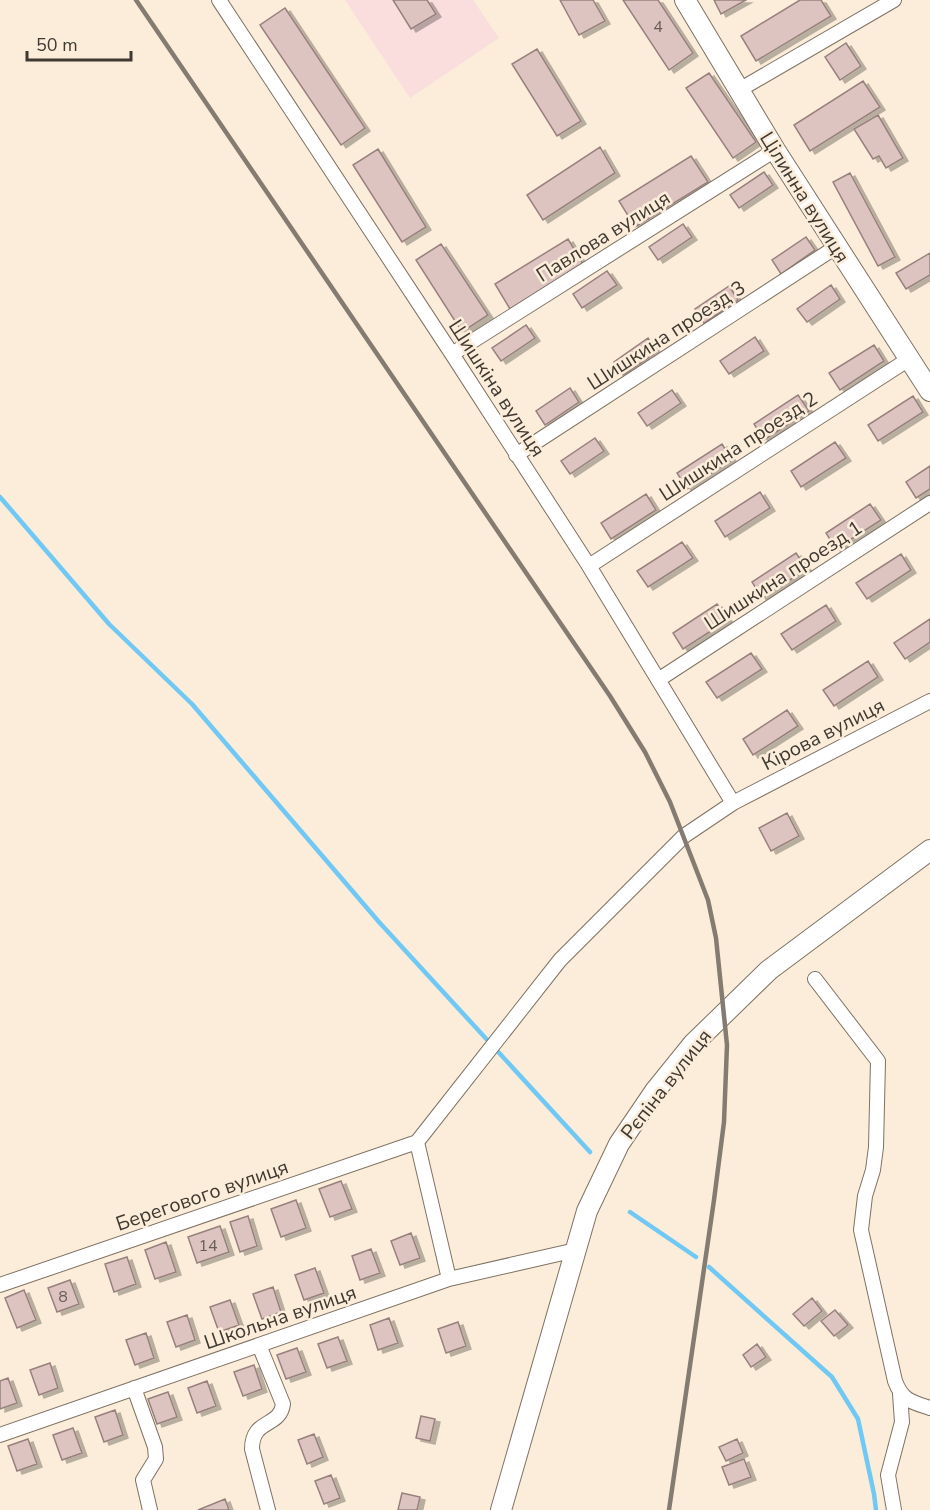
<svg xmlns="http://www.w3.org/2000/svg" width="930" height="1510" viewBox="0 0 930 1510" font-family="'Nunito Sans',sans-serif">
<defs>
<filter id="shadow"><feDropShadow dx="5" dy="3" stdDeviation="0" flood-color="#0004"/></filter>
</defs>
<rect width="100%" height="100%" fill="#fbedda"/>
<!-- education -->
<path fill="#f9dedd" d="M345 0H473L499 38 410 98Z"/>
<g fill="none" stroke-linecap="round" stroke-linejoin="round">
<!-- stream -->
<path stroke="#70c8f4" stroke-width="4.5" d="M0 497 109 624 192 704 379 922 590 1152
M630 1212 696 1257
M709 1267 832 1377 858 1419 874 1494 876 1510"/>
</g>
<!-- building -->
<path fill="#dec4c1" stroke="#98817d" stroke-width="1.5" filter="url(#shadow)" d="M393 0H427L436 14 411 29Z
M560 0H593L605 21 579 35Z
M623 0H658L693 53 669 70Z
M714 0H746L721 14Z
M800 0H821L831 16 756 61 741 36Z
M285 8 365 128 341 145 260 25Z
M846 43 861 66 840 80 825 57Z
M537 49 581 121 557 136 512 64Z
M709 73 756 142 733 158 686 88Z
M863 81 880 107 810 151 794 125Z
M878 115 903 158 886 168 879 156 873 159 854 129Z
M600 147 615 173 543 220 527 195Z
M378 149 426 227 402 242 353 165Z
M691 156 708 182 635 227 619 201Z
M764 172 773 185 739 208 730 195Z
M850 173 895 257 878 266 833 182Z
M683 224 692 237 658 260 649 247Z
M806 237 815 250 781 274 772 260Z
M568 239 583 264 510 309 495 284Z
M441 244 488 315 462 332 416 260Z
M930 253V275L906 289 896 273Z
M607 271 617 285 582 308 573 294Z
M831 285 840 299 807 322 797 309Z
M729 286 738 300 704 323 695 309Z
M526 325 535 338 501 361 492 348Z
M755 337 764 351 729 374 720 361Z
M648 338 657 352 623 375 614 362Z
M874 345 884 361 840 390 829 373Z
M570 388 579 402 545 425 536 411Z
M672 390 681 403 647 426 638 413Z
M798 395 809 411 764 440 754 424Z
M913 396 923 412 878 441 868 425Z
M595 438 604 451 570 474 561 461Z
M835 442 846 458 801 487 791 471Z
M722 444 732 460 687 489 677 473Z
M930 466V489L916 498 906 482Z
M760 492 770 508 725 537 715 521Z
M646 494 656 510 611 539 601 523Z
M870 504 881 520 836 549 826 533Z
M682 542 693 558 648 587 637 571Z
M796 553 807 569 762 598 752 582Z
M901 554 911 570 867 599 856 583Z
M717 604 728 620 683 649 673 633Z
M826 605 836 621 792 650 781 634Z
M930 619V642L905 659 894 643Z
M751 653 762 669 717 698 706 682Z
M868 661 878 677 834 706 823 690Z
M787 710 798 726 753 755 743 739Z
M787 813 799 836 771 851 759 828Z
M341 1181 352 1209 330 1217 319 1189Z
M296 1200 306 1228 281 1237 271 1209Z
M248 1216 257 1246 240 1252 230 1222Z
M220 1226 229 1252 197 1263 188 1237Z
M411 1233 420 1258 400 1265 391 1241Z
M166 1242 176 1272 155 1279 145 1250Z
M371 1249 380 1273 360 1280 352 1256Z
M127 1257 136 1284 114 1292 105 1264Z
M315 1268 324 1293 304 1300 295 1275Z
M70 1280 79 1304 57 1312 48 1288Z
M273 1287 281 1312 262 1319 253 1294Z
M24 1290 36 1320 17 1328 5 1298Z
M812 1298 822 1311 804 1326 793 1314Z
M230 1300 239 1325 219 1332 210 1307Z
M835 1310 848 1325 834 1336 821 1321Z
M187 1315 195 1340 176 1347 167 1322Z
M389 1318 398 1343 378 1350 370 1325Z
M458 1322 466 1346 446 1353 438 1329Z
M146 1333 154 1358 135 1365 126 1340Z
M338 1337 347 1361 327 1368 318 1344Z
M757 1344 766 1357 751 1367 743 1355Z
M297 1348 306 1372 286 1379 277 1355Z
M50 1363 58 1388 39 1395 30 1370Z
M254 1365 262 1389 243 1396 234 1372Z
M8 1378 17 1403 0 1409V1381Z
M207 1381 216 1406 197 1413 188 1388Z
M168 1392 177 1417 157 1424 148 1399Z
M115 1410 123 1435 104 1442 95 1417Z
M421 1416 435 1419 430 1441 416 1438Z
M73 1428 82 1453 62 1460 53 1435Z
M314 1434 323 1457 307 1464 298 1440Z
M28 1439 37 1464 17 1471 8 1446Z
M737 1439 743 1453 726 1461 719 1447Z
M744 1459 751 1477 729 1485 722 1467Z
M331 1475 340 1498 324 1504 315 1481Z
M402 1493 420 1497 417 1510H398Z
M225 1499 229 1510H198Z"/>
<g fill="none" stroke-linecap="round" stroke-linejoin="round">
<defs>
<path id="street" d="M219 0 452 354 589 566 733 803
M739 90 894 0
M452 354 775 150
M516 455 836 247
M589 566 909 359
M658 680 930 503
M815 979 878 1061 876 1147 873 1170 865 1196 861 1230 895 1381C902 1400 911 1402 930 1408
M449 1279 417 1142 560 960 684 836 733 803 930 701
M0 1285 417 1142
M259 1345 283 1404C280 1428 252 1418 252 1449L268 1510
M134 1388 155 1447 156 1459 143 1480 150 1510
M0 1435 449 1279 576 1250
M894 1510 888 1475 902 1422 900 1394"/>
<path id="secondary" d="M685 0 775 150 930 391
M501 1510 587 1211 619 1144 655 1091 693 1044 769 970 930 850"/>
</defs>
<!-- street casing -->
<use href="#street" stroke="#7f7262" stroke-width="16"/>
<!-- secondary casing -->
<use href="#secondary" stroke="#7f7262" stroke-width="22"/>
<!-- street -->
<use href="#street" stroke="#fff" stroke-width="14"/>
<!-- secondary -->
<use href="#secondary" stroke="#fff" stroke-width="20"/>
<!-- rail -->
<path stroke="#857c71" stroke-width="4.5" d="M136 0 610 696 645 752 670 802 708 900 716 938 727 1045 724 1122 714 1200 669 1510"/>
</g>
<g text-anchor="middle" stroke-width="5" stroke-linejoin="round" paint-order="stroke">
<!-- number labels -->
<g font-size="16" fill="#675c56">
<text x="658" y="32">4</text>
<text x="208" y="1251">14</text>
<text x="63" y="1302">8</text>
</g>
<!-- street labels -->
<g font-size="20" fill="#3f3932" stroke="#fbedda">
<text transform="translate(805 197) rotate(58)" y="7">Цілинна вулиця</text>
<text transform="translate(603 236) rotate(-32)" y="7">Павлова вулиця</text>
<text transform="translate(666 335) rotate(-33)" y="7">Шишкина проезд 3</text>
<text transform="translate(497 388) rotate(57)" y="7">Шишкіна вулиця</text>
<text transform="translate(738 446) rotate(-33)" y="7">Шишкина проезд 2</text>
<text transform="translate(783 575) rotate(-33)" y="7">Шишкина проезд 1</text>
<text transform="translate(823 734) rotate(-27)" y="7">Кірова вулиця</text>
<text transform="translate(666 1084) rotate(-52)" y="7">Рєпіна вулиця</text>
<text transform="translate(202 1195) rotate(-19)" y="7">Берегового вулиця</text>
<text transform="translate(280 1317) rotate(-19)" y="7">Школьна вулиця</text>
</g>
</g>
<!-- scale -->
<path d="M27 51v9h104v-9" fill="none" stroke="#3f3932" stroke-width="3"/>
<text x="36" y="51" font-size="18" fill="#3f3932" stroke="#fbedda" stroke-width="4.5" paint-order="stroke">50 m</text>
</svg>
